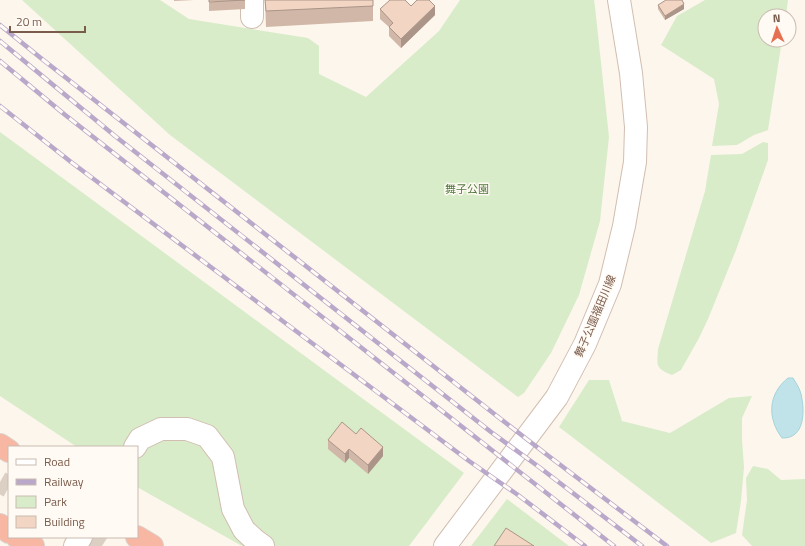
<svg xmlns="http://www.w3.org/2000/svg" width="805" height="546" viewBox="0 0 805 546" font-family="'Titillium Web','Noto Sans JP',sans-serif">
<rect width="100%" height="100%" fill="#fdf6ec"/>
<!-- green -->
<path fill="#d8ecc9" d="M22 0H160L189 19 308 38 319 46V74L366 97 439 31 460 0H594L595 7 609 137 600 221 579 295 551 353 524 393 518 397 170 135Z
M705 0H788L786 16H765V40H782L768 130 754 135 737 145 712 146 719 104 714 79 661 45 677 16Z
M0 132 464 473 409 546H242L137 487V447H77L0 396Z
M763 142 768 143V160L736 250 708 319 699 338 681 370 672 375C655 368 657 366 658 349L705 191 711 155 742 154Z
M589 380H609L622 421 670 433 729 398 752 396 742 418V440L744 467 741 501 736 533 711 543 559 427Z
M753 466 768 469 781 480 805 479V546H752L742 535 747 500 746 478Z
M507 499 569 546H471Z"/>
<!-- water -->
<path fill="#bfe3e8" stroke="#a5d3da" d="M788 378H793C796 383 800 389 801 394 805 411 805 439 782 438 767 418 768 394 788 378Z"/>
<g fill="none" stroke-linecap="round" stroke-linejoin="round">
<!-- highway-tunnel -->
<path stroke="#dcd0c4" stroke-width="22" stroke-dasharray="22 11" stroke-linecap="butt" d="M0 482 9 487
M88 537 102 546"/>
<defs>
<path id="minor" d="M252 0V17
M135 447 140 439 161 429H187L207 436 223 457 233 509 244 530 256 541 263 546
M75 546 81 537
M445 546 557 397 585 344 610 284 624 226 635 162 636 127 631 73 619 0"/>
<path id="highway" d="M0 445 9 451
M0 525 9 532
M17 537 33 546
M137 537 152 546"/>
</defs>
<!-- minor casing -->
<use href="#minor" stroke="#d1beb0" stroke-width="24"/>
<!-- highway casing -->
<use href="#highway" stroke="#dad1cd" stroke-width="24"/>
<!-- minor -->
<use href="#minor" stroke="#fff" stroke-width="22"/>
<!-- highway -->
<use href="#highway" stroke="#f7b7a3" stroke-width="22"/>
<defs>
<path id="rail" d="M0 25 42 59 502 420 546 454 667 546
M0 41 115 136 491 432 539 467 642 546
M0 61 64 114 614 546
M0 106 71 162 469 461 518 495 585 546"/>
</defs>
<!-- rail casing -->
<use href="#rail" stroke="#b9a8c9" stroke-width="4.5"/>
<!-- rail -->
<use href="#rail" stroke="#fffaf3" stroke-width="3" stroke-dasharray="9" stroke-linecap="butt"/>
</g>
<!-- wall -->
<path fill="#d1b7a8" d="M174 0H194L174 1Z
M209 0H245V9L209 11Z
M265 0H373V21L266 27Z
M658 5 684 9 665 20 658 9Z
M411 6 435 15 401 48 389 36V27L380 19V9Z
M356 434 383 456 368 474 349 458 345 463 328 449V440Z"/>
<!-- shaded-wall -->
<path fill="#aa9588" d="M684 4V9L665 20V16Z
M435 6V15L401 48V39Z
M383 447V456L368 474V465Z
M349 449V458L345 463V454Z"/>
<!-- building -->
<path fill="#f3d5c3" stroke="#aa9588" d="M209 0H245L209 2Z
M265 0H373V6L266 11Z
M390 0H405L411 6 417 0H429L435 6 401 39 389 27 393 23 380 9Z
M666 0H682L684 4 665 16 658 5Z
M342 422 356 434 361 428 383 447 368 465 349 449 345 454 328 440Z
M506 528 534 546H494Z"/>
<g text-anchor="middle" stroke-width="3" stroke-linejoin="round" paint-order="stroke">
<!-- park labels -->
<g font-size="11" fill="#537a41" stroke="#fffaf3">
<text x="467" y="193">舞子公園</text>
</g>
<!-- street labels -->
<g font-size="11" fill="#7a5c4d" stroke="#fffaf3">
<text transform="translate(595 316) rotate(-67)" y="4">舞子公園福田川線</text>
</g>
</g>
<!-- legend -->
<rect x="8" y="446" width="130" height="92" fill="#fffaf3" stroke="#cabbb1"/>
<rect x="16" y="459" width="20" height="6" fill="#ffffff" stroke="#cabbb1"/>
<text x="44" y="466" font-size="12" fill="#7a5c4d">Road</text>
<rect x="16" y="479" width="20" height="6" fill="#b9a8c9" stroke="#cabbb1"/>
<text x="44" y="486" font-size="12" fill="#7a5c4d">Railway</text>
<rect x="16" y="496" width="20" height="12" fill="#d8ecc9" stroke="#cabbb1"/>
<text x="44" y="506" font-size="12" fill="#7a5c4d">Park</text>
<rect x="16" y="516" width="20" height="12" fill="#f3d5c3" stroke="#cabbb1"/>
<text x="44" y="526" font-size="12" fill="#7a5c4d">Building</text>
<!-- north arrow -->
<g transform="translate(777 28) rotate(357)"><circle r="19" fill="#fffaf3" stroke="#cabbb1"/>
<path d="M0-3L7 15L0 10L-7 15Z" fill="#e76f51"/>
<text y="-6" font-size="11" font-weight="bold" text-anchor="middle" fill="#7a5c4d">N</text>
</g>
<!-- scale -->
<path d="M10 26v6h75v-6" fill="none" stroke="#7a5c4d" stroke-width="2"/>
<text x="16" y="26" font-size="12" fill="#7a5c4d" stroke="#fffaf3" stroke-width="3" paint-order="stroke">20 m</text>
</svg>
